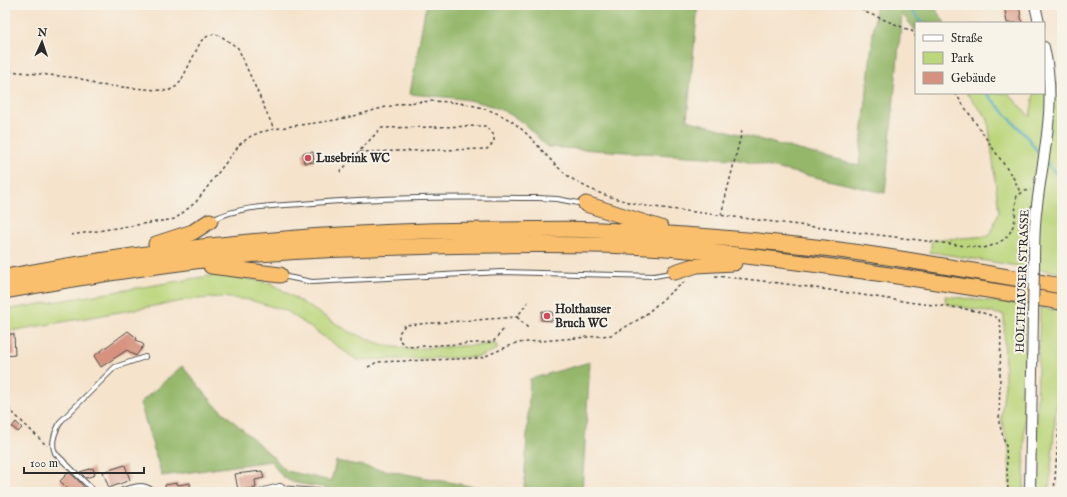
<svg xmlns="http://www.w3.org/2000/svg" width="1067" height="497" viewBox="0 0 1067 497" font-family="'IM FELL English',serif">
<rect width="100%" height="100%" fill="#f7f3e8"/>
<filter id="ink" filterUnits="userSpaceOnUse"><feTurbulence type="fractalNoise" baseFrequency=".025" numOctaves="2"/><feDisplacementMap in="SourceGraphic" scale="8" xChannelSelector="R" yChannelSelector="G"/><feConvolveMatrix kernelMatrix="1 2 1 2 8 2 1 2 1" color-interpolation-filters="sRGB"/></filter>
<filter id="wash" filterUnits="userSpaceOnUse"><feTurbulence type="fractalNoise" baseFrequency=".012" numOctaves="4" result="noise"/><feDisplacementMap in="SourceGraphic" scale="16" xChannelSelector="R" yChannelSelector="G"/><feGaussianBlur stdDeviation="0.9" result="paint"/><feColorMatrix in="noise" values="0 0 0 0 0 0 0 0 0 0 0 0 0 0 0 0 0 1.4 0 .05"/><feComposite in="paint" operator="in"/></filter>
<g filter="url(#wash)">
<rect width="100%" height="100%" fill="#f5e3cc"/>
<!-- green -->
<path fill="#bbd67b" stroke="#738053" d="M1062 83V273L930 252 932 240 989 236 999 212 988 119 966 93H1008L1030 117 1034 93H1044V84Z
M221 274 271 283 348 331 383 345 408 349 496 344 498 349 478 357 357 360 287 311 250 300 220 297 188 300 5 332V310Z
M945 296 1025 305 1024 492H1010L1009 448 1001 418 1005 384 1004 315 946 304Z
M1040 307 1062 311V337L1049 492H1034Z"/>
<!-- forest -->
<path fill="#94b76b" stroke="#60714b" d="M426 5H698L687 120 859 166 876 5H933L945 23H916V31L902 14 885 193 735 159 548 147C540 140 532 131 524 124 491 97 450 98 410 94Z
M590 362 582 492H540L524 489 530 379Z
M182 366 214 404 271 455 287 471 331 481 336 461 502 492H335C320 483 298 488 283 477 279 473 275 466 271 461L162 476 140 403Z"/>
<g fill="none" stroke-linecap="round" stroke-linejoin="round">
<!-- stream -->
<path stroke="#44a7c4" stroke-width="2.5" d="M908 5 922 23
M986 93 1027 137 1041 156
M1047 163 1062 181"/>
</g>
<g id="blocks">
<!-- building -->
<path fill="#d6927f" d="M1004 5H1019L1022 23H1007Z
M313 152 314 162 304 163 303 153Z
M542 311 553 312 552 321 541 320Z
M128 331 137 338 136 340 144 345 136 356 127 350 101 367 94 356Z
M5 334H14L15 355 5 356Z
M16 422 22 428 18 432 12 427Z
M125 465 130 480 109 488 103 472Z
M93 468 95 475 86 478 80 472Z
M262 471 264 478 255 480 256 488 238 490 235 474Z
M69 472 79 481 88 492H71L60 481Z
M177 483 178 485 190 483 191 492H166L165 485Z"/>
</g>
</g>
<g filter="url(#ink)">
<use href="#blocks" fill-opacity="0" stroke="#494743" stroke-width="1"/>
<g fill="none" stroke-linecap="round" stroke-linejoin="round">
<defs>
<path id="service" d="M212 220C240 206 271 206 301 204 380 197 459 197 538 198L557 199 584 204
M282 276 312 282 501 272 654 276 672 273
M280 488 327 492
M95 492 55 453C50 442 56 430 61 421L115 367 145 357"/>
<path id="minor" d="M123 492C133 489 142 485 151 492
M264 492 280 488"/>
<path id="tertiary" d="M1035 5 1039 23
M1034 266C1034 246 1034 225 1037 205 1044 148 1057 105 1044 47
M1030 492 1033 313"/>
<path id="motorway" d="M586 204 661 228
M156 244 193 232 210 221
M211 266 280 275
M675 272 697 265 734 263
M5 277C169 246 326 230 494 230 529 230 565 228 601 230 675 234 750 239 824 248 904 258 983 273 1062 286
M5 291C86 276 166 263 248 255 310 249 373 248 435 246 512 244 588 243 665 248 798 259 930 281 1062 302"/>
</defs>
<!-- service casing -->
<use href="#service" stroke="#494743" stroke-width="6"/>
<!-- minor casing -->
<use href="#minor" stroke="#494743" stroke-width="10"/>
<!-- tertiary casing -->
<use href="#tertiary" stroke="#494743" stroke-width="12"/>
<!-- motorway casing -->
<use href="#motorway" stroke="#494743" stroke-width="17"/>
<!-- path -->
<path stroke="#494743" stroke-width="1.5" stroke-dasharray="3 3" stroke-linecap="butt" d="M857 5 865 12 912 31 916 37
M9 71 79 78 97 85 168 91 177 86 181 81 201 41 208 36 214 34 221 36 238 48 274 129
M955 93 1014 179 1020 192
M340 172 381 128 485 126 494 135V142L487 149 358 152
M721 215 742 131
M71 235 175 219 196 202 240 144 251 136 261 132C288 125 317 124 345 118 360 115 376 109 391 106 429 97 482 100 514 123 532 136 545 156 561 170 584 191 617 200 646 206L983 248C1001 244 1012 237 1015 218 1016 210 1015 203 1017 196L1024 191 1031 190
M715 276C782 282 849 293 915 303 939 306 978 308 999 319L1001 329 999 423 1006 446 1008 492
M517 317 528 328
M503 330 493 342 407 347 399 340V333L405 325 517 317 528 302
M368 367 377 362 481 358 516 343 611 335 643 317 671 292 686 281
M5 403 11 411 47 446
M1054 492 1062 385"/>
<!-- service -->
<use href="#service" stroke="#fff" stroke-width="4"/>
<!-- minor -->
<use href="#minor" stroke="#fff" stroke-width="8"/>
<!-- tertiary -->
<use href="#tertiary" stroke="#fff" stroke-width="10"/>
<!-- motorway -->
<use href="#motorway" stroke="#f9bf6d" stroke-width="15"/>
<defs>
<path id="tertiary-bridge" d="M1033 313 1034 266"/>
</defs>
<!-- tertiary-bridge casing -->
<use href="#tertiary-bridge" stroke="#494743" stroke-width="12" stroke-linecap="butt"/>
<!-- tertiary-bridge -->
<use href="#tertiary-bridge" stroke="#fff" stroke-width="10"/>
</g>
</g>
<!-- markers -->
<g fill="#d1495b" stroke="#f7f3e8" stroke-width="1.5">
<circle cx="308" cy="158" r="4"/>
<circle cx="547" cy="316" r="4"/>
</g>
<g text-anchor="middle" stroke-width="4" stroke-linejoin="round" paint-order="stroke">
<!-- poi labels -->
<g font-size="12" font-weight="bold" fill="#2b2b2b" stroke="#f7f3e8" text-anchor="start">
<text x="316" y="162">Lusebrink WC</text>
<text x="555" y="313">Holthauser<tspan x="555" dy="14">Bruch WC</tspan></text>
</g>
<!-- street labels -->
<g font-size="12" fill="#2b2b2b" stroke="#f7f3e8">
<text transform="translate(1022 281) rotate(-88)" y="4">HOLTHAUSER STRASSE</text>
</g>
</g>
<!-- margin -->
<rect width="1067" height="497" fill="none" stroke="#f7f3e8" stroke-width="20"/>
<!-- legend -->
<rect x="915" y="22" width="130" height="72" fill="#f7f3e8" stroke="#a5a39c"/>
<rect x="923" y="35" width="20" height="6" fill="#ffffff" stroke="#a5a39c"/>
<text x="951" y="42" font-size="12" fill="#2b2b2b">Straße</text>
<rect x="923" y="52" width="20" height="12" fill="#bbd67b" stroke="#a5a39c"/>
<text x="951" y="62" font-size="12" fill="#2b2b2b">Park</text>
<rect x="923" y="72" width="20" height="12" fill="#d6927f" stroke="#a5a39c"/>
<text x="951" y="82" font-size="12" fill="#2b2b2b">Gebäude</text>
<!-- north arrow -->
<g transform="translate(42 42) rotate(3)" stroke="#f7f3e8" stroke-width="3" paint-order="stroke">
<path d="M0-3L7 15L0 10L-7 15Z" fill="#2b2b2b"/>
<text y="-6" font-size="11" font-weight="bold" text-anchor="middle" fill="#2b2b2b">N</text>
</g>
<!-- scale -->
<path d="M24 467v6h120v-6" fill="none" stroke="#2b2b2b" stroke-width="2"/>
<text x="30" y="467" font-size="12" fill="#2b2b2b" stroke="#f7f3e8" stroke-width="3" paint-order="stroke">100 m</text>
</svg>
